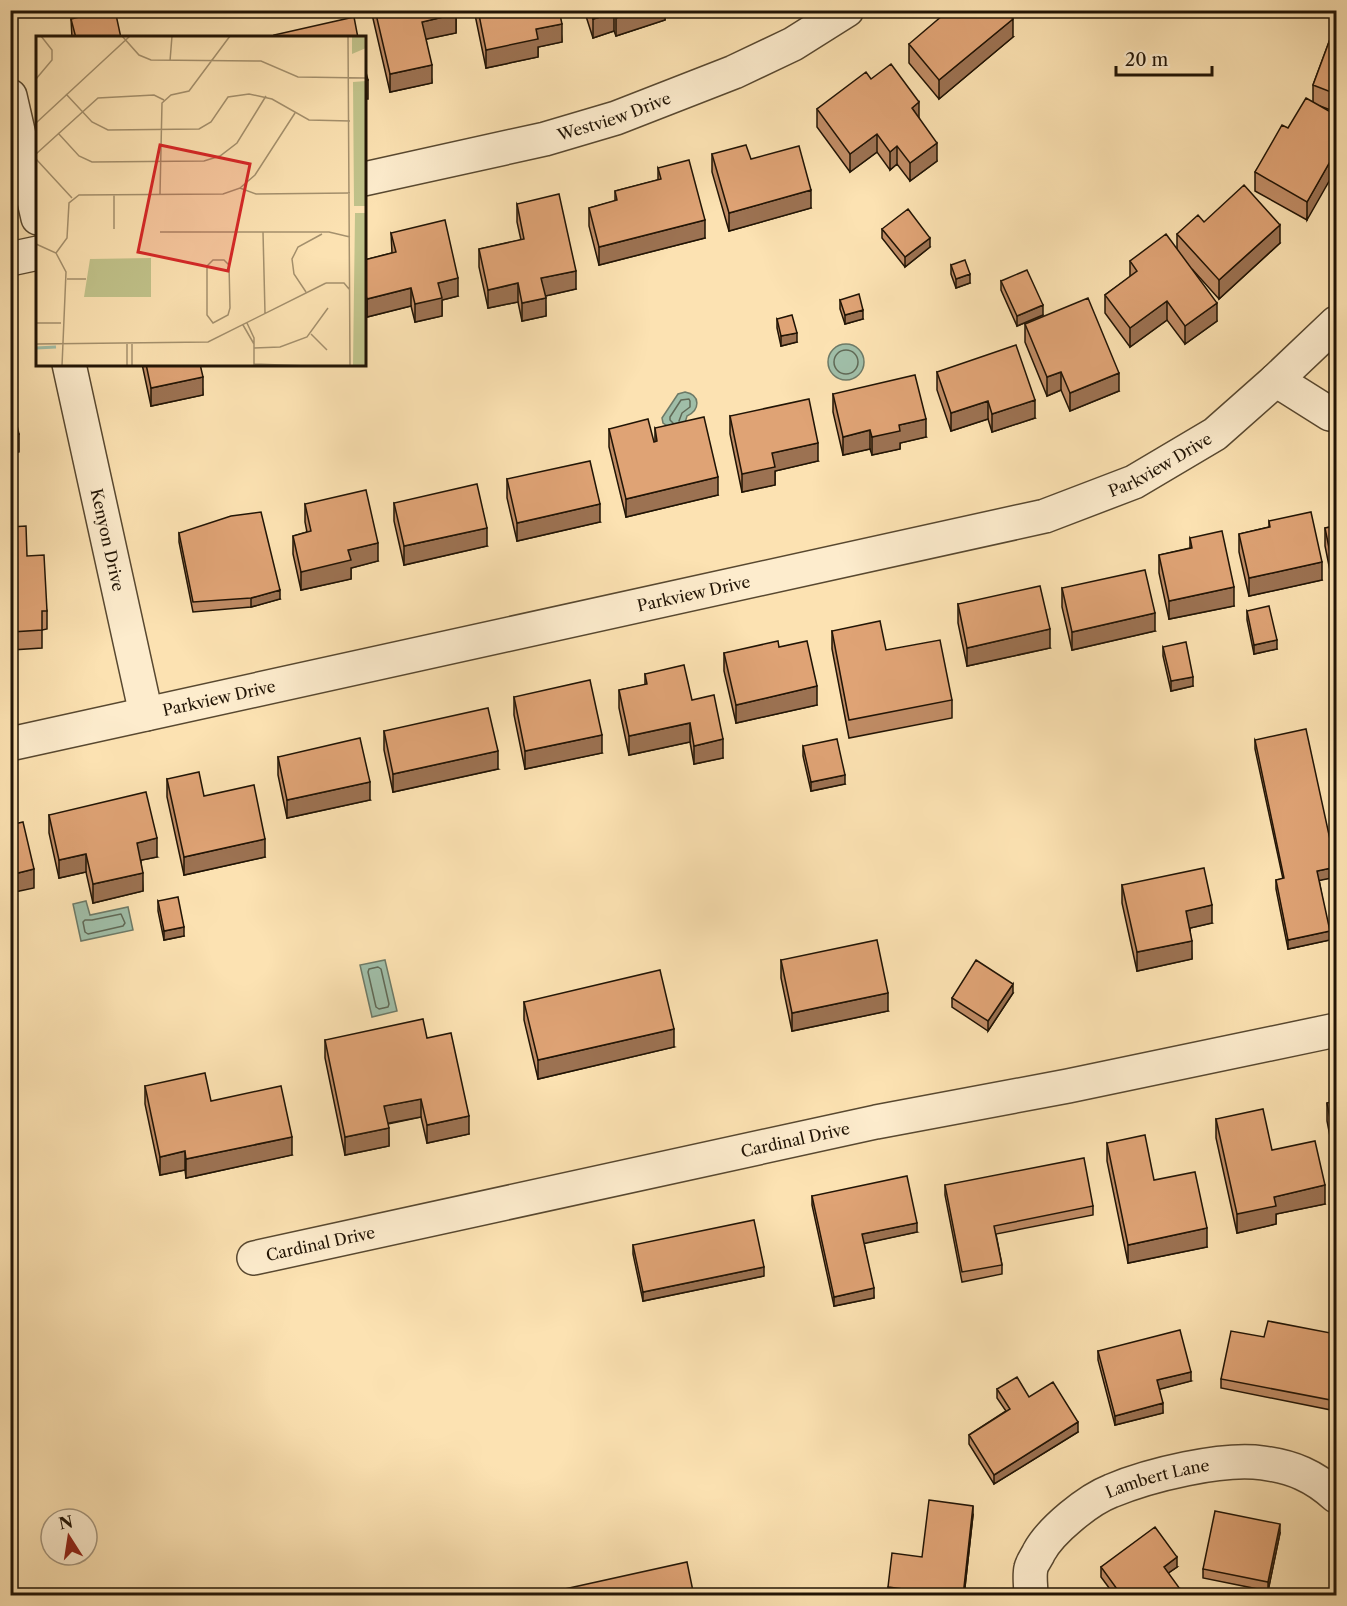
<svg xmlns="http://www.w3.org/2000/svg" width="1347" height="1606" viewBox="0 0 1347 1606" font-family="'Libre Caslon Text',serif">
<rect width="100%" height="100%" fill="#fce2b2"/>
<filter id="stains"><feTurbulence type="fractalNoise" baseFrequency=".00333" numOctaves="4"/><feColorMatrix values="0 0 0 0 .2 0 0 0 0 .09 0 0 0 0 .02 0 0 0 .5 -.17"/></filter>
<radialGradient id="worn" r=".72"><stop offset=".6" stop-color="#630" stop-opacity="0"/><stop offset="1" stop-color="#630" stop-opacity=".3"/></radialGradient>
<!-- water -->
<path fill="#a0bea8" stroke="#6d7a67" stroke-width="1.5" d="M828 362a18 18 0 1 1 36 0a18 18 0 1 1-36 0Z
M685 392C701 395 700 410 687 416L685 423 675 431 663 423 662 418 678 394Z
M86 901 90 915 128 907 133 930 81 941 73 904Z
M385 960 397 1011 372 1017 360 965Z"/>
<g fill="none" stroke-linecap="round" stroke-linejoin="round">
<!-- shore -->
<path stroke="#606956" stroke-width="1.5" d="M834 362a12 12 0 1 1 24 0a12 12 0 1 1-24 0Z
M673 423 670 420V417L681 400 689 399 690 401V407L682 413 679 421
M121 914 125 923 123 926 88 934 85 932 83 922 85 920H92Z
M378 967 381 969 389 1004 388 1007 379 1009 376 1007 368 972 369 969Z"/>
<defs>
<g id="minor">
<path d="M10 96 38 218"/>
<path id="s1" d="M364 179 545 139 616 118 734 72 793 44 847 10"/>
<path d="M10 259 38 253"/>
<path id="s2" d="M69 364 146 714"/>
<path d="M1276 380 1336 323"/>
<path id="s3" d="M10 744 1045 516 1134 482 1215 434 1276 380 1330 414 1336 415"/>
<path id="s4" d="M254 1258 876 1122 1068 1086 1336 1030"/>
<path id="s5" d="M1031 1596C1031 1587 1029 1576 1031 1568 1032 1563 1037 1557 1039 1552 1051 1530 1088 1500 1111 1491 1149 1475 1223 1457 1263 1463 1293 1467 1314 1476 1336 1496"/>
</g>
</defs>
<!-- minor casing -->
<use href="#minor" stroke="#584830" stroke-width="36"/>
<!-- minor -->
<use href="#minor" stroke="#fdeccd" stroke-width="33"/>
</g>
<!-- wall -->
<path fill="#c08c65" stroke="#211405" stroke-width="1.5" d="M371 10H456V33L426 39 432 83 390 92Z
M474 10H559L562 42 538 47V57L486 68Z
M584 10H665V20L616 36 614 31 593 38Z
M71 19 121 38H72Z
M1336 23V112L1320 106 1307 220 1255 191V172L1288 128 1313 102V85Z
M1013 37 939 99 909 63V44Z
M871 79 919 118 937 161 910 181 897 164 890 170 877 152 850 172 817 127V109Z
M712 154 751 159 811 208 729 231 712 172Z
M658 168 705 238 599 265 589 226V208L615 201V191L658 180Z
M517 204 576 289 545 296 546 316 522 321 518 302 488 308 479 267V249L521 240 517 222Z
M1204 222 1280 243 1219 299 1192 269 1217 321 1185 344 1167 320 1130 347 1105 313V295L1130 277V261L1177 249V234Z
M882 229 930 247 905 267 882 238Z
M391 233 458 296 442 300V316L415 322 411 306 367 317 364 307V260L392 253Z
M951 265 970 283 956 288 951 274Z
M1001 281 1043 315 1017 326 1001 290Z
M840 300 863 319 845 324 840 309Z
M777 319 797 342 781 346 777 328Z
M1025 324 1119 391 1070 411 1061 390 1047 396 1025 342Z
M142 364H200L203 395 151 406Z
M937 372 1035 418 992 432 988 419 951 431 937 390Z
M833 394 926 437 900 443V449L872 455 870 449 843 455 833 412Z
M730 416 818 461 775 471V485L742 492 730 434Z
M655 428 718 495 626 517 609 447V429L654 442H655Z
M507 479 600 522 517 541 507 498Z
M394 503 487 546 404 565 394 521Z
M305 504 378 561 351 568V579L301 590 293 554V536L307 532 305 522Z
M1269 521 1322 580 1249 596 1239 552V534L1269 527Z
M1336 526V600L1325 546V528Z
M10 527 27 556 47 611V629L42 630V648L12 650V662H10Z
M179 533 280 599 251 607 193 612 179 542Z
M1190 538 1234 606 1169 619 1159 573V555L1190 548Z
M1062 588 1155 631 1072 650 1062 607Z
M958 604 1050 648 967 666 958 623Z
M1247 611 1277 649 1254 654 1247 620Z
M832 631 886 650 952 700V718L849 738 832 649Z
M779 647 817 705 736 723 724 671V653Z
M1163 647 1193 686 1171 691 1163 656Z
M645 674 692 700 723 758 694 764 690 742 629 755 619 708V690L645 685Z
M514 697 602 753 525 769 514 715Z
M384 731 498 769 393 792 384 750Z
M1255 740 1336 877 1319 880 1330 940 1288 949 1276 889V880L1283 879 1255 749Z
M803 746 845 784 811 791 803 756Z
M278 757 370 800 287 818 278 775Z
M167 779 204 796 265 857 184 875 167 797Z
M49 815 157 857 141 860 143 891 93 903 86 872 59 878 49 833Z
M1122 885 1212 923 1190 928 1192 959 1137 971 1122 903Z
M158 901 184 936 164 940 158 911Z
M781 960 888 1011 792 1031 781 978Z
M1013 993 988 1031 952 1007V998Z
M524 1002 674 1047 538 1079 524 1020Z
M427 1038 469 1134 427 1143 421 1117 388 1124 389 1146 345 1155 325 1058V1040Z
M145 1086 211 1101 292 1155 186 1178 185 1170 160 1175 145 1104Z
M1336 1101V1167L1327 1121V1103Z
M1216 1119 1272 1150 1325 1204 1276 1214V1224L1237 1233 1216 1138Z
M1107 1143 1154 1180 1207 1247 1128 1263 1107 1161Z
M945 1185 1093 1206V1215L996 1234 1002 1265V1274L962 1282 945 1195Z
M812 1196 917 1232 864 1243 874 1298 834 1306 812 1205Z
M633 1245 764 1276 643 1301 633 1254Z
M1336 1334V1411L1221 1388V1379L1264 1337Z
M1098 1351 1191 1381 1159 1389 1163 1413 1115 1425 1098 1360Z
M997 1389 1029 1397 1078 1432 994 1484 969 1444V1435L1006 1411 997 1398Z
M973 1515 964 1596H888V1587L922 1557Z
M1280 1533 1268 1591 1203 1578V1569Z
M1101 1567H1177L1168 1573 1180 1596H1115L1101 1577Z"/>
<!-- shaded-wall -->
<path fill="#9c7252" stroke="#211405" stroke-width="1.5" d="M638 10H665V20L616 36V18Z
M614 13V31L593 38V19Z
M456 14V33L422 40V22Z
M1013 19V37L939 99V80Z
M562 24V42L538 47V57L486 68V50L536 29Z
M432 65V83L390 92V74Z
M368 80V99H364V81Z
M919 102V120L912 108Z
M877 134V152L850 172V154Z
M937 143V161L910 181V163Z
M897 146V164L890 170V152Z
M1336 151V169L1307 220V202Z
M811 190V208L729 231V213Z
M705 220V238L599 265V247Z
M1280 225V243L1219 299V280Z
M930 238V247L905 267V257Z
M576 271V289L541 297V278Z
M970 274V283L956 288V279Z
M458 278V296L442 300V316L415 322V304L438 283Z
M518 283V302L488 308V290Z
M411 288V306L367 317V299Z
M546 298V316L522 321V303Z
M1167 301V320L1130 347V328Z
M1217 303V321L1185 344V326Z
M1043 305V315L1017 326V316Z
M863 310V319L845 324V315Z
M797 333V342L781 346V336Z
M1061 372V390L1047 396V377Z
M1119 373V391L1070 411V393Z
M203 377V395L151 406V388Z
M1035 400V418L992 432V414Z
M988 401V419L951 431V413Z
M926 419V437L900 443V449L872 455V437L899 425Z
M870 430V449L843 455V437Z
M19 434V452L10 454V435Z
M818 443V461L775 471V485L742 492V474L772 453Z
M718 477V495L626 517V499Z
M600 504V522L517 541V523Z
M487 528V546L404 565V546Z
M378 543V561L351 568V579L301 590V572L348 550Z
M1322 562V580L1249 596V578Z
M1234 587V606L1169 619V601Z
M280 590V599L251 607V598Z
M1155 613V631L1072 650V632Z
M1050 629V648L967 666V648Z
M1277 640V649L1254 654V645Z
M1193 677V686L1171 691V681Z
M817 686V705L736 723V705Z
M690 723V742L629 755V736Z
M602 735V753L525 769V751Z
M723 739V758L694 764V746Z
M498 751V769L393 792V774Z
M845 775V784L811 791V782Z
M370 782V800L287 818V800Z
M157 838V857L137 861V843Z
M265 839V857L184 875V857Z
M86 854V872L59 878V860Z
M1336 867V877L1317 881V871Z
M34 869V888L10 893V875Z
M143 873V891L93 903V884Z
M1212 905V923L1186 929V911Z
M184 927V936L164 940V931Z
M1330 931V940L1288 949V940Z
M1192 941V959L1137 971V952Z
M1013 984V993L988 1031V1021Z
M888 993V1011L792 1031V1013Z
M674 1029V1047L538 1079V1060Z
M421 1099V1117L384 1124V1106Z
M469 1116V1134L427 1143V1125Z
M389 1128V1146L345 1155V1137Z
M292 1137V1155L186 1178V1159Z
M185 1151V1170L160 1175V1157Z
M1325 1185V1204L1276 1214V1224L1237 1233V1214L1274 1197Z
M917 1223V1232L862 1244V1234Z
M1207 1228V1247L1128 1263V1245Z
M764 1267V1276L643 1301V1292Z
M874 1288V1298L834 1306V1297Z
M1191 1372V1381L1157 1390V1380Z
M1163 1403V1413L1115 1425V1416Z
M1078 1422V1432L994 1484V1475Z
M973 1506V1515L964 1596H963Z
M1280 1524V1533L1268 1591V1582Z
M1177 1557V1567L1164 1576V1567Z
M1180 1589V1596H1171Z"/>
<!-- building -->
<path fill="#dfa375" stroke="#211405" stroke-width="1.5" d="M108 10H115L121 38H76L71 19Z
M375 10H456V14L422 22 432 65 390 74Z
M478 10H559L562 24 536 29 538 39 486 50Z
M590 10H638L616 18 614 13 593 19Z
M949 10H1006L1013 19 939 80 909 44Z
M354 17 358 38H275L274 35Z
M1336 23V94L1313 85Z
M891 64 919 102 912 108 937 143 910 163 897 146 890 152 877 134 850 154 817 109 866 72 871 79Z
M364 65 368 80 364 81Z
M1306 98 1336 115V151L1307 202 1255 172 1282 125 1288 128Z
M746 145 751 159 799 146 811 190 729 213 712 154Z
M689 160 705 220 599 247 589 208 617 200 615 191 661 179 658 168Z
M1244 185 1280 225 1219 280 1177 234 1198 215 1204 222Z
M559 194 576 271 541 278 546 298 522 303 518 283 488 290 479 249 524 239 517 204Z
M908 209 930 238 905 257 882 229Z
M445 220 458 278 438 283 442 298 415 304 411 288 367 299 364 288V260L396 252 391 233Z
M1166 234 1217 303 1185 326 1167 301 1130 328 1105 295 1137 271 1130 261Z
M965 260 970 274 956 279 951 265Z
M1027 270 1043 305 1017 316 1001 281Z
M859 294 863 310 845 315 840 300Z
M1088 298 1119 373 1070 393 1061 372 1047 377 1025 324Z
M792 315 797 333 781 336 777 319Z
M1016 345 1035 400 992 414 988 401 951 413 937 372Z
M146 364H200L203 377 151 388Z
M915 375 926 419 899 425 900 431 872 437 870 430 843 437 833 394Z
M10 396 19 434 10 435Z
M809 399 818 443 772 453 775 467 742 474 730 416Z
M704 417 718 477 626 499 609 429 648 419 654 442 657 441 655 428Z
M590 461 600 504 517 523 507 479Z
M477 484 487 528 404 546 394 503Z
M366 490 378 543 348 550 351 560 301 572 293 536 311 531 305 504Z
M261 512 280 590 251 598 193 602 179 533 231 516Z
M1311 512 1322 562 1249 578 1239 534 1270 527 1269 521Z
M26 526 27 556 44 555 47 611H42V630L12 632V644H10V527Z
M1336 526V582L1325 528Z
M1222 531 1234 587 1169 601 1159 555 1192 548 1190 538Z
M1145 570 1155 613 1072 632 1062 588Z
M1040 586 1050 629 967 648 958 604Z
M1269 606 1277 640 1254 645 1247 611Z
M880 621 886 650 940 640 952 700 849 720 832 631Z
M778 641 779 647 807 641 817 686 736 705 724 653Z
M1186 642 1193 677 1171 681 1163 647Z
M684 665 692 700 714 695 723 739 694 746 690 723 629 736 619 690 647 684 645 674Z
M590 680 602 735 525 751 514 697Z
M488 708 498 751 393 774 384 731Z
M1306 729 1336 867 1317 871 1330 931 1288 940 1276 880 1284 878 1255 740Z
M360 738 370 782 287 800 278 757Z
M837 739 845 775 811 782 803 746Z
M199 772 204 796 254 785 265 839 184 857 167 779Z
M146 792 157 838 137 843 143 873 93 884 86 854 59 860 49 815Z
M23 822 34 869 10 875V825Z
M1204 868 1212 905 1186 911 1192 941 1137 952 1122 885Z
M178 897 184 927 164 931 158 901Z
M877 940 888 993 792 1013 781 960Z
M976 960 1013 984 988 1021 952 998Z
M660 970 674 1029 538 1060 524 1002Z
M423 1019 427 1038 451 1033 469 1116 427 1125 421 1099 384 1106 389 1128 345 1137 325 1040Z
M205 1073 211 1101 281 1086 292 1137 186 1159 185 1151 160 1157 145 1086Z
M1336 1101V1149L1327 1103Z
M1263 1109 1272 1150 1315 1141 1325 1185 1274 1197 1276 1206 1237 1214 1216 1119Z
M1145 1135 1154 1180 1195 1172 1207 1228 1128 1245 1107 1143Z
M1084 1158 1093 1206 994 1226 1002 1265 962 1272 945 1185Z
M907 1176 917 1223 862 1234 874 1288 834 1297 812 1196Z
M754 1220 764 1267 643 1292 633 1245Z
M1268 1321 1336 1334V1401L1221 1379 1231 1331 1264 1337Z
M1180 1330 1191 1372 1157 1380 1163 1403 1115 1416 1098 1351Z
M1017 1377 1029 1397 1053 1382 1078 1422 994 1475 969 1435 1010 1409 997 1389Z
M929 1500 973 1506 963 1596H918V1591L888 1587 892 1553 922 1557Z
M1215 1511 1280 1524 1268 1582 1203 1569Z
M1155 1527 1177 1557 1164 1567 1180 1589 1171 1596H1122L1101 1567Z
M687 1562 694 1596H533Z"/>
<g text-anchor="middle" stroke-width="5" stroke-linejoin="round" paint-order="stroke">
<!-- street labels -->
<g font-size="16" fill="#211405" stroke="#fdeccd">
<text dy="6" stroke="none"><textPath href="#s1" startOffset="258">Westview Drive</textPath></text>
<text dy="6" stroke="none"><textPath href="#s3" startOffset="1186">Parkview Drive</textPath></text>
<text dy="6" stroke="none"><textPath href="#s2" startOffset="180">Kenyon Drive</textPath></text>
<text dy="6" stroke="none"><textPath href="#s3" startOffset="700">Parkview Drive</textPath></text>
<text dy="6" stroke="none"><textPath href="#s3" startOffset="214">Parkview Drive</textPath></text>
<text dy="6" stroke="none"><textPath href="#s4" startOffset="554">Cardinal Drive</textPath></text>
<text dy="6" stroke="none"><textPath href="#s4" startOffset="68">Cardinal Drive</textPath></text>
<text dy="6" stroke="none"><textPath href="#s5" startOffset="190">Lambert Lane</textPath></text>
</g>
</g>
<!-- overview -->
<g transform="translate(36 36)">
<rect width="330" height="330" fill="#fce2b2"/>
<path d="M316 0H330V12L316 18ZM330 45V170H318L317 46ZM319 177H330V330H317ZM115 222V261H48L54 223Z" fill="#c1c38b"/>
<path fill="none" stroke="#a0bea8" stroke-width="3" d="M0 312 20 311"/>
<path fill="none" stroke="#a4906d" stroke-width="1.5" d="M86 0 103 19 115 24 225 25 262 41 330 42M312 0 314 330M134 25 136 0M0 43 16 24V14L5 0M30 58 56 86 72 94 163 93 175 86 192 61 213 58 236 63 273 84 314 85M0 87 94 0M22 97 43 120 56 126 168 125 184 120 201 107 230 60M0 118 62 62 118 59 128 64M0 123 36 162M204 152 219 139 259 77M124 158 126 67 135 59 153 55 194 0M78 159V193M124 196H293L314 201M227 196 229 277M0 208 20 217 30 236 26 330M20 217 31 202 33 167 43 159 187 158 204 152 220 158 314 157M177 224H188L193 229 194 272 192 279 177 287 171 279V230ZM31 243H50M290 247H308L313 253M270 256 258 238 256 223 262 211 286 198M0 287H25M211 287 218 302V330M207 289 218 308M275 298 291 314M0 308 172 306 290 247M91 308V330M96 308V330M218 312 244 311 271 301 292 272M218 328 272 330"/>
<path fill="#d62828" fill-opacity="0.15" stroke="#d62828" stroke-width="3" d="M124 109 214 128 192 235 102 216Z"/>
<rect width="330" height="330" fill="none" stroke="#211405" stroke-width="3"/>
</g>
<!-- margin -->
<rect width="1347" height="1606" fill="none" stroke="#fce2b2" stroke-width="36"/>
<rect x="12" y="12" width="1323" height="1582" fill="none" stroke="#211405" stroke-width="3"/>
<rect x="18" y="18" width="1311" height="1570" fill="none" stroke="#211405" stroke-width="1.5"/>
<!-- north arrow -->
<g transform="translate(69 1537) rotate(348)"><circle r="28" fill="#fdeccd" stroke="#a5967d" stroke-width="1.5"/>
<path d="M0-4.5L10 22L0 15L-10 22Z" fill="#8f2418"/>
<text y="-9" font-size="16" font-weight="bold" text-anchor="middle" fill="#211405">N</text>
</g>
<!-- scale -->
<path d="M1116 66v9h96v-9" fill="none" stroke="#211405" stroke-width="3"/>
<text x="1125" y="66" font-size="18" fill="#211405" stroke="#fdeccd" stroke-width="4.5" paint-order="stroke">20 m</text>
<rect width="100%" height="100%" filter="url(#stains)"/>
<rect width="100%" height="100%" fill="url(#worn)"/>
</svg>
